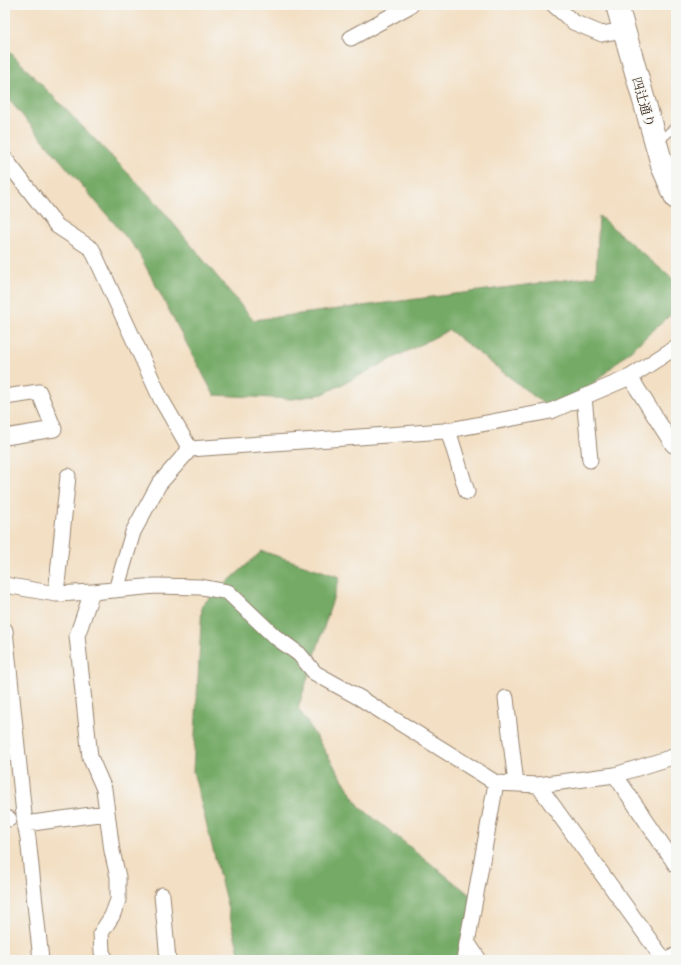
<svg xmlns="http://www.w3.org/2000/svg" width="681" height="965" viewBox="0 0 681 965" font-family="'IM FELL French Canon','Noto Serif JP',serif">
<rect width="100%" height="100%" fill="#f6f6f2"/>
<filter id="ink" filterUnits="userSpaceOnUse"><feTurbulence type="fractalNoise" baseFrequency=".025" numOctaves="2"/><feDisplacementMap in="SourceGraphic" scale="8" xChannelSelector="R" yChannelSelector="G"/><feConvolveMatrix kernelMatrix="1 2 1 2 8 2 1 2 1" color-interpolation-filters="sRGB"/></filter>
<filter id="wash" filterUnits="userSpaceOnUse"><feTurbulence type="fractalNoise" baseFrequency=".012" numOctaves="4" result="noise"/><feDisplacementMap in="SourceGraphic" scale="16" xChannelSelector="R" yChannelSelector="G"/><feGaussianBlur stdDeviation="0.9" result="paint"/><feColorMatrix in="noise" values="0 0 0 0 0 0 0 0 0 0 0 0 0 0 0 0 0 1.4 0 .05"/><feComposite in="paint" operator="in"/></filter>
<g filter="url(#wash)">
<rect width="100%" height="100%" fill="#f3dfc3"/>
<!-- forest -->
<path fill="#74aa66" stroke="#586a42" d="M5 47 154 200 253 320 596 276 599 216 676 282V310L558 415 449 330 323 394 292 399 214 395 137 250 10 101Z
M262 551 340 577 298 708 360 807 475 899 456 960H241L193 771 202 605Z"/>
</g>
<g filter="url(#ink)">
<g fill="none" stroke-linecap="round" stroke-linejoin="round">
<defs>
<path id="lane" d="M658 142 676 126"/>
<path id="street" d="M554 5 573 22 602 34 623 30
M351 38 411 5
M5 159 57 226 92 249 161 399 190 449
M630 377 673 445
M5 397 39 392 54 429 5 437
M584 397 590 460
M448 430 467 492
M5 585 56 594 92 592 155 586 201 587 228 592 274 636 299 654 315 673 360 698 496 783
M116 590 133 532 159 484 190 449 444 431 551 411 630 377 676 347
M92 592 77 636 90 757 104 789 112 851 118 877V900L112 916 101 933 102 952 106 960
M56 594 68 476
M5 630 25 824 28 838 41 960
M506 698 516 784
M615 775 676 865
M538 785 664 960
M5 819H9
M25 824 106 813
M162 895 168 960
M467 942 479 960
M464 960 496 783 538 785 615 775 676 756
M669 960 676 955"/>
<path id="secondary" d="M617 5 663 168 676 198"/>
</defs>
<!-- lane casing -->
<use href="#lane" stroke="#978470" stroke-width="10"/>
<!-- street casing -->
<use href="#street" stroke="#978470" stroke-width="17"/>
<!-- secondary casing -->
<use href="#secondary" stroke="#978470" stroke-width="24"/>
<!-- lane -->
<use href="#lane" stroke="#fff" stroke-width="8"/>
<!-- street -->
<use href="#street" stroke="#fff" stroke-width="15"/>
<!-- secondary -->
<use href="#secondary" stroke="#fff" stroke-width="22"/>
</g>
</g>
<g text-anchor="middle" stroke-width="3" stroke-linejoin="round" paint-order="stroke">
<!-- street labels -->
<g font-size="13" fill="#3b2a1e" stroke="#f6f6f2">
<text transform="translate(644 102) rotate(74)" y="5">四辻通り</text>
</g>
</g>
<!-- margin -->
<rect width="681" height="965" fill="none" stroke="#f6f6f2" stroke-width="20"/>
</svg>
